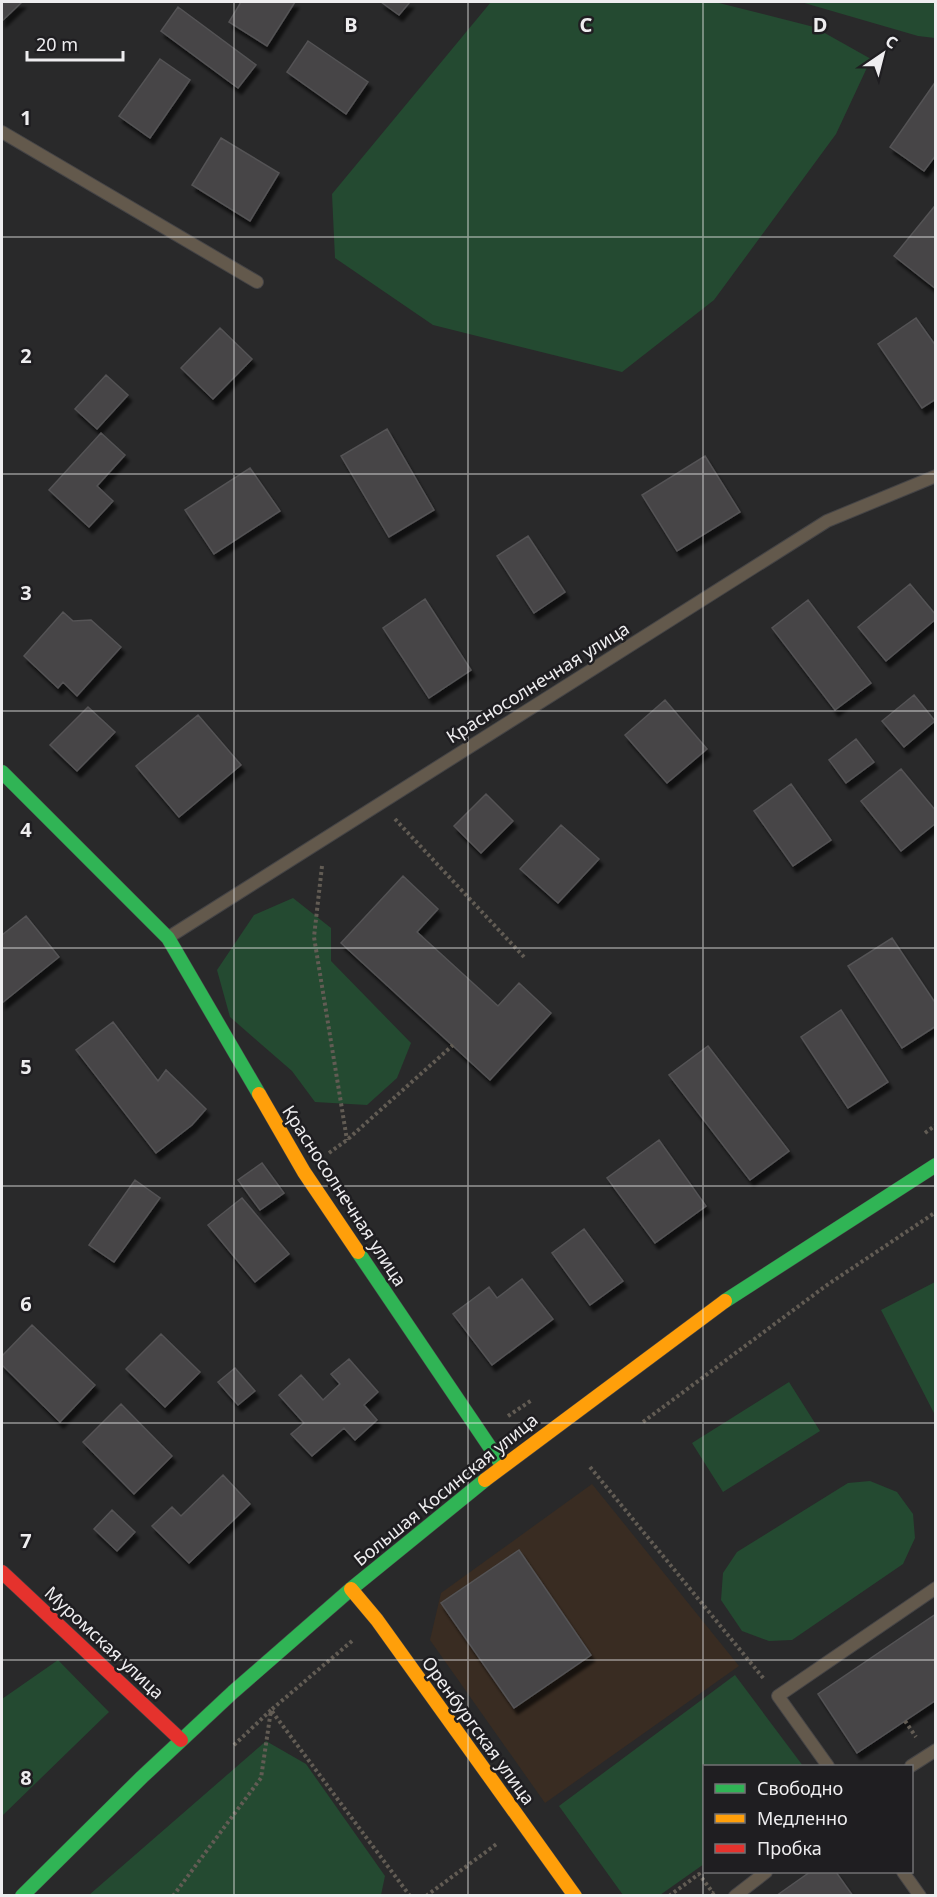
<svg xmlns="http://www.w3.org/2000/svg" width="937" height="1897" viewBox="0 0 937 1897" font-family="'Noto Sans',sans-serif">
<defs>
<filter id="shadow"><feDropShadow dx="3.5" dy="6" stdDeviation="1.5" flood-color="#0009"/></filter>
</defs>
<rect width="100%" height="100%" fill="#29292a"/>
<!-- commercial -->
<path fill="#392c22" d="M592 1484 739 1666 545 1803 430 1640 441 1593Z"/>
<!-- green -->
<path fill="#244a31" d="M491 2H715L814 27 871 59 836 134 714 300 622 372 433 325 335 258 332 194Z
M801 2H935V38L918 36Z
M293 898 331 928V961L411 1043 397 1078 367 1105 315 1102 292 1071 230 1017 217 970 254 915Z
M935 1282V1415L881 1310Z
M789 1382 820 1431 723 1492 692 1443Z
M870 1481 897 1492 913 1514 915 1538 903 1564 792 1640 769 1641 742 1631 721 1600 723 1573 737 1552 848 1483Z
M58 1660 109 1712 2 1816V1699Z
M735 1675 803 1766H704V1864L660 1895H623L559 1806Z
M266 1741 306 1764 385 1876 381 1895H89Z"/>
<!-- building -->
<path fill="#464547" stroke="#545355" stroke-width="1.5" filter="url(#shadow)" d="M2 2H22L2 21Z
M241 2H295L267 46 229 22Z
M381 2H410L399 15Z
M178 7 256 65 238 88 161 31Z
M308 41 368 82 346 114 287 72Z
M160 59 190 80 150 138 119 116Z
M934 84 936 86V155L924 171 890 147Z
M221 138 279 173 250 221 192 185Z
M934 207 936 208V289L894 256Z
M916 318 936 346V399L922 408 878 344Z
M220 328 252 359 213 399 181 368Z
M106 375 128 395 97 429 75 409Z
M387 429 434 510 389 537 341 456Z
M101 433 125 455 97 486 113 501 89 527 49 490Z
M705 456 740 512 677 551 642 495Z
M250 468 280 511 214 554 185 510Z
M528 536 565 592 534 613 497 556Z
M910 584 936 615V619L886 661 858 627Z
M425 599 471 670 429 698 383 628Z
M808 600 871 683 835 710 772 628Z
M63 612 73 621 91 620 121 647 77 696 63 682 58 688 24 656Z
M914 695 935 721 904 747 882 721Z
M665 700 707 749 667 783 625 735Z
M88 707 115 732 77 771 50 745Z
M198 715 241 765 179 817 136 766Z
M856 739 874 762 846 783 829 760Z
M901 769 936 811V823L901 851 861 801Z
M791 784 831 840 793 866 754 811Z
M486 794 513 821 481 853 454 826Z
M561 825 599 859 558 903 520 869Z
M403 876 438 909 417 932 498 1006 519 983 551 1013 490 1080 341 943Z
M26 916 59 957 2 1003V935Z
M892 938 936 1004V1026L902 1048 848 966Z
M841 1010 888 1082 848 1108 801 1037Z
M113 1022 158 1081 166 1070 206 1109 192 1125 156 1153 76 1050Z
M708 1046 789 1151 750 1180 669 1075Z
M659 1140 706 1206 655 1243 607 1178Z
M262 1163 284 1193 260 1210 238 1180Z
M135 1180 160 1198 114 1262 89 1245Z
M242 1198 289 1254 255 1282 208 1225Z
M584 1229 623 1281 590 1305 552 1253Z
M522 1279 553 1319 492 1365 453 1314 489 1287 497 1298Z
M32 1325 95 1385 60 1422 2 1365V1356Z
M161 1334 200 1372 165 1407 126 1369Z
M349 1359 378 1392 364 1405 377 1420 355 1440 344 1428 312 1456 291 1434 304 1423 279 1395 301 1375 323 1400 340 1384 331 1374Z
M235 1368 255 1391 238 1405 218 1382Z
M121 1404 172 1456 134 1494 83 1442Z
M223 1475 250 1504 189 1563 152 1526 172 1507 181 1516Z
M112 1510 135 1532 117 1551 94 1529Z
M519 1550 591 1655 514 1708 441 1603Z
M936 1614V1700L857 1753 818 1694Z
M810 1872H836L853 1896H776Z"/>
<g fill="none" stroke-linecap="round" stroke-linejoin="round">
<defs>
<path id="lane" d="M2 132 257 282
M169 937 827 521 936 476
M828 1766 778 1696 936 1588
M911 1766 936 1750
M903 1872 920 1896
M735 1896 766 1872"/>
<path id="fast" d="M2 772 168 938 259 1094
M358 1252 502 1465
M725 1301 936 1165
M22 1896 142 1777 233 1692 351 1589 485 1480"/>
<path id="slow" d="M259 1094 304 1172 358 1252
M485 1480 725 1301
M351 1589 377 1620 575 1896"/>
<path id="jam" d="M2 1572 181 1740"/>
</defs>
<!-- lane casing -->
<use href="#lane" stroke="#454446" stroke-width="14"/>
<!-- fast casing -->
<use href="#fast" stroke="#454446" stroke-width="15"/>
<!-- slow casing -->
<use href="#slow" stroke="#454446" stroke-width="15"/>
<!-- jam casing -->
<use href="#jam" stroke="#454446" stroke-width="15"/>
<!-- path -->
<path stroke="#625c54" stroke-width="4" stroke-dasharray="3 3" stroke-linecap="butt" d="M395 819 524 957
M322 866 314 937 347 1140
M925 1133 936 1125
M329 1153 347 1140 453 1045
M508 1416 532 1400
M643 1422 827 1285 936 1212
M590 1467 764 1679
M352 1641 271 1710 410 1896
M905 1721 916 1737
M173 1896 261 1778 271 1710 233 1746
M426 1896 498 1843
M669 1896 699 1874 713 1893 714 1892"/>
<!-- lane -->
<use href="#lane" stroke="#63594c" stroke-width="12"/>
<!-- fast -->
<use href="#fast" stroke="#30b455" stroke-width="14"/>
<!-- slow -->
<use href="#slow" stroke="#ff9f0a" stroke-width="14"/>
<!-- jam -->
<use href="#jam" stroke="#e5322d" stroke-width="14"/>
</g>
<!-- grid -->
<path fill="none" stroke="#eeedef" stroke-width="1.5" stroke-opacity="0.55" d="M234 2V1896M468 2V1896M703 2V1896M2 237H936M2 474H936M2 711H936M2 948H936M2 1186H936M2 1423H936M2 1660H936"/>
<g text-anchor="middle" stroke-width="5" stroke-linejoin="round" paint-order="stroke">
<!-- street labels -->
<g font-size="18" fill="#eeedef" stroke="#1f1e21">
<text transform="translate(538 683) rotate(-32)" y="6">Красносолнечная улица</text>
<text transform="translate(344 1196) rotate(57)" y="6">Красносолнечная улица</text>
<text transform="translate(446 1490) rotate(-39)" y="6">Большая Косинская улица</text>
<text transform="translate(104 1643) rotate(43)" y="6">Муромская улица</text>
<text transform="translate(478 1731) rotate(54)" y="6">Оренбургская улица</text>
</g>
</g>
<g font-size="20" text-anchor="middle" font-weight="bold" fill="#eeedef" stroke="#1f1e21" stroke-width="5" stroke-linejoin="round" paint-order="stroke">
<text x="351" y="32">B</text>
<text x="586" y="32">C</text>
<text x="820" y="32">D</text>
<text x="26" y="125">1</text>
<text x="26" y="363">2</text>
<text x="26" y="600">3</text>
<text x="26" y="837">4</text>
<text x="26" y="1074">5</text>
<text x="26" y="1311">6</text>
<text x="26" y="1548">7</text>
<text x="26" y="1785">8</text>
</g>
<!-- border -->
<rect width="937" height="1897" fill="none" stroke="#eeedef" stroke-width="6"/>
<!-- legend -->
<rect x="703" y="1765" width="210" height="108" fill="#1f1e21" stroke="#727173" stroke-width="1.5"/>
<rect x="715" y="1784" width="30" height="9" fill="#30b455" stroke="#727173" stroke-width="1.5"/>
<text x="757" y="1795" font-size="18" fill="#eeedef">Свободно</text>
<rect x="715" y="1814" width="30" height="9" fill="#ff9f0a" stroke="#727173" stroke-width="1.5"/>
<text x="757" y="1825" font-size="18" fill="#eeedef">Медленно</text>
<rect x="715" y="1844" width="30" height="9" fill="#e5322d" stroke="#727173" stroke-width="1.5"/>
<text x="757" y="1855" font-size="18" fill="#eeedef">Пробка</text>
<!-- north arrow -->
<g transform="translate(883 54) rotate(35)" stroke="#1f1e21" stroke-width="4.5" paint-order="stroke">
<path d="M0-4.5L10 22L0 15L-10 22Z" fill="#eeedef"/>
<text y="-9" font-size="16" font-weight="bold" text-anchor="middle" fill="#eeedef">С</text>
</g>
<!-- scale -->
<path d="M27 51v9h96v-9" fill="none" stroke="#eeedef" stroke-width="3"/>
<text x="36" y="51" font-size="18" fill="#eeedef" stroke="#1f1e21" stroke-width="4.5" paint-order="stroke">20 m</text>
</svg>
